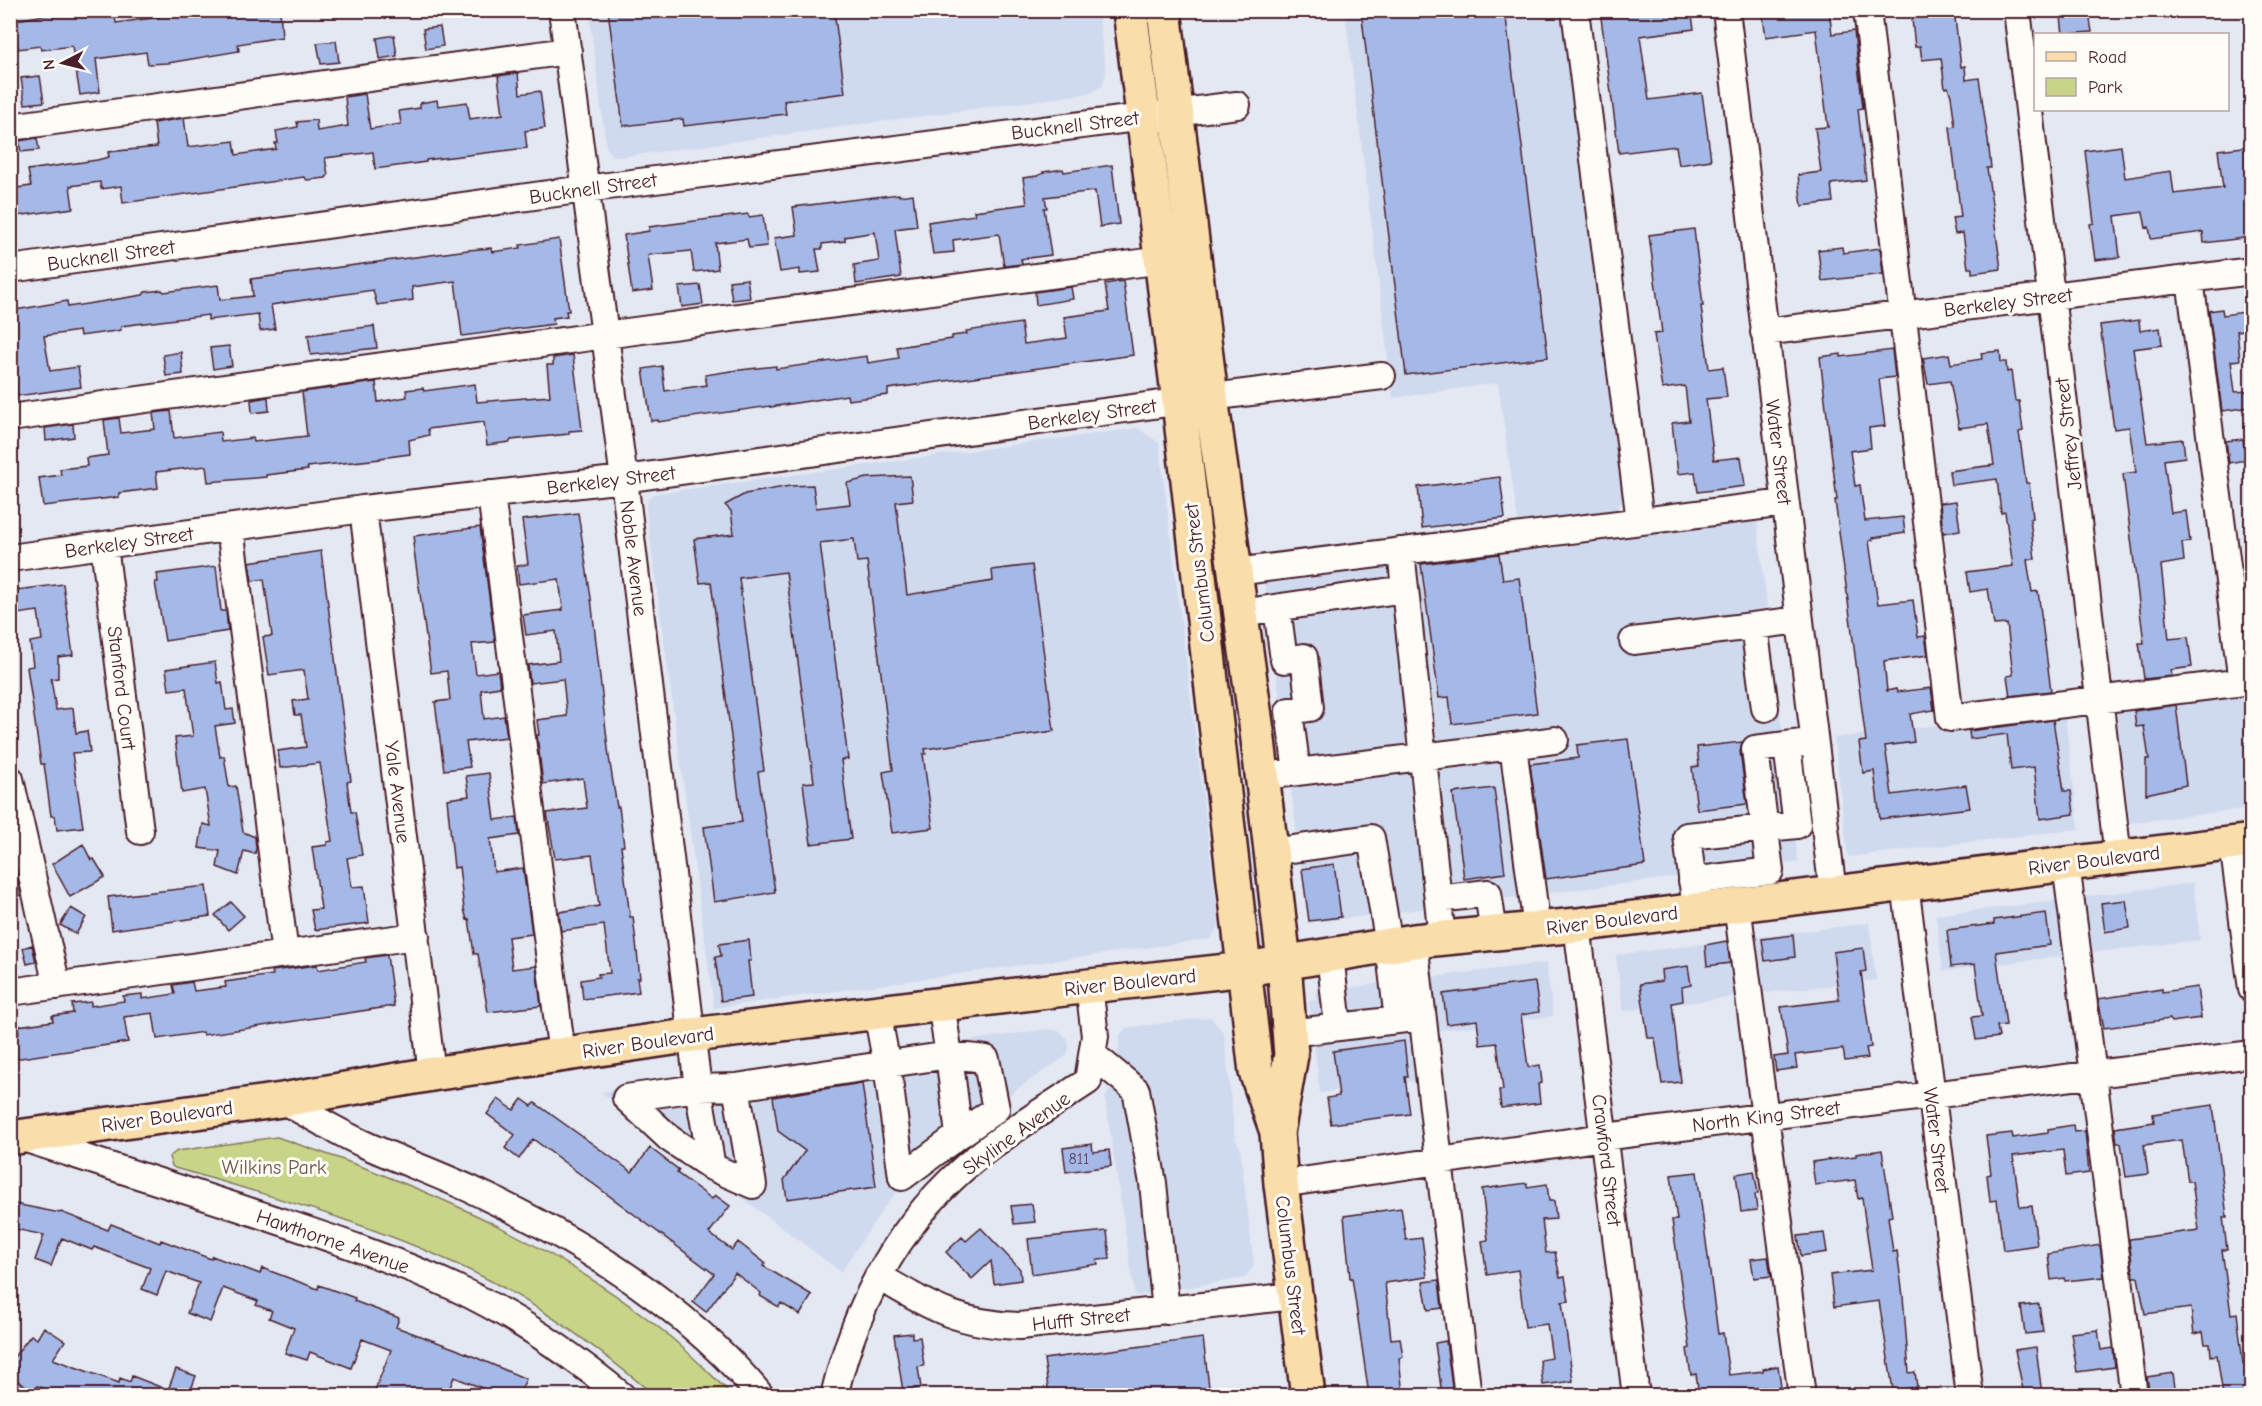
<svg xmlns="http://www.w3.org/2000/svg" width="2262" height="1406" viewBox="0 0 2262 1406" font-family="'Comic Neue',sans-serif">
<rect width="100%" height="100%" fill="#e3e8f2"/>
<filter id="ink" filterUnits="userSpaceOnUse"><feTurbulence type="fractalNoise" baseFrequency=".0167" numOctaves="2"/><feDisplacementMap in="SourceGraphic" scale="12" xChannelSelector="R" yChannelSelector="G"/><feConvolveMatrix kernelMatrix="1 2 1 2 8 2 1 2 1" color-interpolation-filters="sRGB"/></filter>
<g filter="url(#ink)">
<!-- built -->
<path fill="#d0daef" d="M589 11H1098L1106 73 1102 86 1091 93 621 157 611 155 606 146Z
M1345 11H1565L1626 495 1617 509 1518 522 1498 383 1393 398Z
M1138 428 1159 443 1219 926 1210 939 714 1008 646 509 648 499 653 494Z
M1756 514 1798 862 1308 923 1264 576Z
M2251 686V808L2130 823 2115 703Z
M2064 709 2079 829 1848 857 1834 738Z
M2193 883 2200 940 2080 954 2073 898Z
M2056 901 2063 956 1943 971 1936 915Z
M1869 923 1876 980 1757 994 1750 938Z
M1733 940 1741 996 1623 1011 1616 955Z
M1546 963 1553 1016 1432 1031 1425 978Z
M1408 980 1421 1080 1320 1093 1309 1001 1317 1000 1316 992Z
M1210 1017 1224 1033 1235 1139 1240 1147 1254 1266 1245 1278 1135 1296 1105 1098 1115 1080 1120 1035 1126 1028Z
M1049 1029 1060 1031 1067 1038 1069 1048 1066 1056 978 1116 902 1185 883 1209 841 1272 601 1092Z"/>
<!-- green -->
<path fill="#c8d589" stroke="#897a5a" stroke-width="1.5" d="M277 1137C314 1150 352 1162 388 1177 485 1215 581 1265 662 1330 687 1350 709 1373 732 1395H654C603 1352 549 1311 489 1280 390 1229 282 1199 175 1168L172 1166 169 1157 177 1151Z"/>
<!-- building -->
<path fill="#a5b9e8" stroke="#4a1f2b" stroke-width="1.5" d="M75 10H114L116 23 160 17V15L163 14V10H280L282 37 238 44 239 51 168 63 148 64 146 52 96 59 100 92 80 95 72 46 41 50 40 46 18 49V46L10 47V21Z
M608 10H834L845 93 784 101 786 114 684 126 683 119 623 126Z
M1361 10H1505L1548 357 1406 375Z
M1600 10H1691L1694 29 1640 36 1649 100 1702 93 1711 160 1679 165 1676 146 1619 153Z
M1762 10H1829L1832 34 1854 31 1863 108 1858 109 1866 180 1831 184 1833 202 1802 206 1798 175 1821 172 1815 128 1828 127 1816 30 1766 37Z
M1911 10H1954L1961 67 1965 66 1966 80 1979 78 1988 140 1991 168H1987L2001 269 1972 273V268H1968L1963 233 1955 234 1952 218 1961 217 1950 127 1955 126 1951 96 1948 87 1945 88 1941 58 1922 60 1920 46 1915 47Z
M2089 13 2092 32 2063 34 2061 17Z
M440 27 443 46 426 49 423 29Z
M394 35 397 56 380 59 377 38Z
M336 41 339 62 321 64 317 43Z
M518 73 520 94 540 91 545 128 525 131 527 148 426 160V162L375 169 373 152 325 158 328 175 326 178 307 180 304 177 123 203 121 186 101 189 100 182 70 186 73 208 10 217V189L31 186 28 170 97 160 109 157 108 152 157 147 154 123 184 118 188 147 234 141 236 155 276 149 275 143H278L276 131 298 127 297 122 316 120 317 131 348 126 345 97 365 94 370 129 401 124 399 111 420 108V103L437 100 438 106 467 102 470 119 503 114 498 76Z
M40 76 44 102 25 104 21 78Z
M37 138 39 150 21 152 19 141Z
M2121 146 2125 178 2171 171 2174 194 2223 188 2218 150 2252 146V237L2204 243 2203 232 2151 239 2149 227 2146 228 2143 212 2115 216 2120 257 2095 260 2090 224 2094 223 2085 151Z
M1112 165 1119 224 1100 227 1095 191 1045 197 1047 208H1044L1051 255 1021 259 1022 264 1004 266 999 234 953 240 954 252 933 254 928 222 975 215 974 211 1027 204 1023 178 1037 176 1044 173 1043 172 1063 169 1064 172Z
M899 194V196L913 194 917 226 895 229 901 277 856 284 854 265 879 261 875 232 845 237V241L822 244V249H816L820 272 800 274V269L780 272 774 238 797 235 793 207Z
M748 214 749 217 763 215 767 246 749 248 747 239 715 243 718 269 694 272 691 251 648 255 653 290 632 293 624 235 649 231V227Z
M1694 229 1703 306H1701L1709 369 1723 367 1727 397 1706 399 1714 460 1741 457 1745 486 1698 492 1695 472 1678 474 1672 423 1689 421 1685 386 1662 389 1654 334 1662 333 1649 235Z
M559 239 569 311H566L567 316 553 318 554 324 462 336 455 281 412 287 413 300 377 305 373 290 271 305 275 329 260 331 258 314 208 320V315L121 326V330L116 331 80 336 79 331 44 336 50 371 78 367 81 387 17 396 10 339V311L67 301 68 307 143 295 145 292 162 290 164 292 218 285 220 300 253 296 251 279 468 250 491 248 492 252 521 248 520 245Z
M1842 247 1843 253 1880 248 1883 274 1822 281 1818 250Z
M747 279 750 298 732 300 729 281Z
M1123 281 1133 355 888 389V395L848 400 847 395 770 407V406L658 422V420L651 421 643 369 662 366 665 391 707 385 705 375 731 371 776 366V369L867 356 868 363 899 358 897 347 952 339V336L967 334 966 331 1021 323 1024 344 1067 338 1064 317 1109 311 1105 284Z
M700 285 703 304 682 307 679 287Z
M1071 287 1073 299 1036 305 1035 292Z
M2222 309 2223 315 2252 311V329L2237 331 2240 360 2231 361 2235 392 2249 391 2251 407 2222 411 2209 311Z
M2139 320 2140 331 2160 328 2162 345 2133 349 2147 443 2183 439 2185 457 2164 460 2171 513 2186 511 2190 542 2182 543 2184 561 2161 565 2169 639 2188 637 2192 667 2171 670 2172 676 2144 679 2139 643H2144L2123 474 2136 472 2129 427 2114 429 2100 325Z
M374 326 377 348 311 355 308 335Z
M229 346 232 366 213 369 210 348Z
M1892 350 1895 377 1879 379 1885 426 1869 428 1871 448 1850 451 1855 486 1860 485 1865 521 1903 517 1905 533 1872 538 1873 540 1869 541 1878 604 1913 600 1918 637 1925 636 1928 655 1884 661 1887 691 1896 689 1897 692 1931 688 1934 710 1910 714 1914 742 1885 746 1892 795 1966 785 1970 808 1880 819 1874 771 1863 773 1859 742 1866 741 1835 500H1837L1831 450 1820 357 1841 354V357Z
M2000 351 2001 362H2006L2007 372 2011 371 2015 401H2019L2023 431 2019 432 2026 483H2029L2033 518 2030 519 2035 559 2027 560 2032 592 2038 591 2051 691 2010 696 2007 676 2013 675 2007 624 1994 625 1988 589 1970 592 1967 572 2013 566 2005 512 2001 513 1997 479 1951 485 1949 471 1994 465 1988 424 1959 428 1950 381 1928 384 1923 358 1949 354 1951 364 1982 359 1981 353Z
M181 352 183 374 166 376 163 355Z
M573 355 582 430 569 431V434L511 440 510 442 487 445 484 422 428 429 429 435 409 440 410 454 380 458V459L307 467 308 470 266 475V477L208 482 206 466 156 472 158 488 119 493V497L43 506 39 478 61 475 60 469 87 466 86 458 108 455 104 420 119 418 121 433 155 429 153 413 171 411 174 438 220 432 221 442 253 438 254 442 307 436 302 392 376 382 378 402 407 397 406 390 423 388 424 391 475 384 477 402 550 396 547 365H553V358Z
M268 397 269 411 252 413 251 400Z
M73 424 74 437 46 441 45 428Z
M2243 439 2246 460 2229 463 2226 441Z
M910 476 913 500 896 502 907 595 993 581 992 570 1032 565 1054 731 925 749 926 754H923L933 828 892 833 883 772 893 770 867 561 857 562 854 539 820 543 848 759 841 760 851 839 811 844 803 783 814 782 786 572 739 578 764 771 758 772 775 892 714 902 704 827 742 822 711 582 700 583 694 539 734 534 731 511 725 505 745 494 790 486 813 485 816 508 850 504 847 483 867 478Z
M1500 477 1505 518 1422 528 1418 487Z
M1956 501 1960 530 1943 533 1940 503Z
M578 513 591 598 609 757 617 807H619L624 846H621L630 917H633L635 934 640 978H637L639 992 583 999 581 980 599 977 598 974 610 973 604 925 561 931 559 912 599 906 592 855 555 859 547 813 587 808 583 778 543 784 537 735H539L537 720 567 716 563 679 530 683 528 665 559 661 556 631 526 635 523 615 563 610 559 579 519 584 517 566 528 564 522 520Z
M480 527 495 642 472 644 476 674 498 671 500 687 481 690 484 719 504 716 507 737 466 742 470 767 444 770 435 702 450 700 447 671 431 673 413 543H415L414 536Z
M321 551 351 781 347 782 351 812H355L362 855 347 858 352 887 364 886 369 923 315 930 311 910 321 909 312 847 327 845V842L332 841 320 763 280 768 278 751 306 747 301 715H295L293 701 308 699 304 670 269 675 263 637 272 636 264 579 252 581 249 562Z
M1499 554 1503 580 1519 578 1537 713 1452 724 1449 697 1439 698 1421 564Z
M216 566 221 611H226L228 631 165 641 155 582H158L157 574Z
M63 584 73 655 58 657V678L51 679 56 710 73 708 76 733 87 731 90 752 72 753 83 827 57 830 55 816H51L44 764H41L27 667 33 666 30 642 42 640 38 611 10 615V591Z
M215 662 218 683 222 682 226 710 233 709 235 723 215 726 220 757 224 756 229 787 236 786 243 832 255 837 256 848 255 854 244 851 238 875 217 867 220 851 199 848 203 824 211 826 205 789 182 793 175 738 193 736 186 688 169 690 166 669Z
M2176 705 2186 785 2146 794V759H2149L2144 726 2136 727 2134 711Z
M2053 720 2064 791H2071L2074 814 2040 819 2034 767 2011 770 2007 734 1970 739 1969 731Z
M1628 739 1645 865 1546 879 1530 764 1578 758 1577 745Z
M1742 742 1740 751 1747 804 1697 810 1692 767 1699 766 1697 747Z
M489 773 495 820 517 817 519 835 490 839 494 872 523 868 532 934 508 937 512 969 536 966 541 1006 488 1012 478 954H474L469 919 467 920 464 909 459 867 454 868 447 799 469 796 466 776Z
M1494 788 1505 873 1464 879 1453 793Z
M83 844 91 860 94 859 105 877 70 897 52 864Z
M1334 864 1341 917 1309 921 1302 869Z
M17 878 21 895 10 898V880Z
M206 886 210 916 112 930 108 897Z
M2126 900 2130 928 2105 932 2101 903Z
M231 902 244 916 228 930 215 915Z
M71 908 86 917 76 934 60 925Z
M2046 913 2050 945 1996 952 2006 1025 1997 1026 1999 1037 1976 1040 1972 1017 1982 1016 1975 964 1951 967 1947 930 1994 924V920Z
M1793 935 1795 957 1765 961 1762 939Z
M749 940 751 961H748L752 997 721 1001 715 957 721 956 719 944Z
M1727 941 1730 963 1707 966 1705 945Z
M32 945 36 962 27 964 23 948Z
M1863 948 1866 971 1861 972 1871 1047 1866 1048 1868 1058 1845 1061 1843 1049 1795 1055 1797 1068 1776 1071 1774 1057 1788 1055 1781 1007 1839 1000 1833 952Z
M387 955 394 1006 203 1035V1032L157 1039 153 1013 124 1017 128 1042 14 1059 10 1035 19 1034 18 1026 53 1021 52 1016 73 1013 72 1004 91 1002V1006L124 1001 123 996 142 994V999L175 994 173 985 192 982 194 991 226 987 225 982 273 975 272 971 317 965 318 970 366 962 365 958Z
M1688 966 1691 985 1682 987 1683 1001 1672 1003 1681 1082 1662 1084 1655 1038H1648L1640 984 1662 981 1661 970Z
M1535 982 1539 1012 1521 1015 1528 1067 1540 1065 1542 1083 1538 1084 1540 1103 1501 1108 1499 1090H1503L1497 1043 1480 1045 1477 1020 1447 1024 1443 994Z
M2197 987 2201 1018 2171 1022 2170 1019 2104 1028 2098 999 2162 989V992Z
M1404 1041 1408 1077H1405L1410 1114 1331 1124 1327 1098 1339 1096 1333 1051Z
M862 1083 876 1187 787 1199 784 1180 805 1151 778 1131 773 1097Z
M498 1099 514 1110 522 1099 532 1106 535 1103 632 1172 650 1148 679 1170 677 1173 712 1199 715 1195 730 1206 709 1233 732 1250 738 1242 765 1263 763 1266 812 1295 800 1315 781 1303 779 1307 760 1296 761 1293 735 1273 706 1312 693 1302 714 1274 533 1139 519 1159 505 1148 515 1135 487 1114Z
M2213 1105 2227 1217H2223L2227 1250H2222L2231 1314 2237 1313 2243 1364H2246L2251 1395H2223L2217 1355 2211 1356 2210 1344H2205L2203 1332 2194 1334 2191 1308 2145 1314 2138 1277H2134L2129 1241 2130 1239 2199 1230 2192 1181H2188L2182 1140 2144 1145 2148 1174 2126 1177 2121 1143H2117L2115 1128 2154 1122 2153 1114Z
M2073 1125 2074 1132 2085 1131 2089 1173 2066 1176 2063 1150 2013 1156 2020 1207 2032 1206 2037 1245 2003 1250 1997 1200 1990 1201 1987 1175 1991 1174 1986 1136 2012 1133 2013 1138 2048 1133V1129Z
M1092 1144 1093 1152 1109 1150 1111 1166 1066 1172 1063 1148Z
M1882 1150 1892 1216 1888 1217 1893 1252 1897 1251 1903 1296 1909 1373 1915 1372 1917 1387 1893 1390 1879 1301 1834 1307 1830 1275 1872 1270 1862 1198 1858 1199 1855 1180 1815 1185 1812 1162 1856 1156V1154Z
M1754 1171 1758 1193 1755 1194 1757 1210 1741 1212 1736 1174Z
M1697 1172 1718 1334 1723 1333 1729 1375 1763 1371V1369L1778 1366 1781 1387 1766 1389 1765 1387 1732 1391V1395H1699L1696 1374 1691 1375 1687 1349 1690 1348 1672 1220H1677L1671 1175Z
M1527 1183V1187L1547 1184 1549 1201H1554L1556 1219 1542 1220 1546 1253 1555 1252 1560 1278 1565 1277 1569 1301 1562 1302 1573 1381 1543 1385 1540 1360 1552 1358 1547 1324 1525 1327 1518 1270 1487 1275 1482 1241 1488 1240 1482 1189Z
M10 1203 60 1213 61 1212 108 1230 111 1224 160 1243 161 1240 211 1259 212 1256 260 1274 262 1268 318 1289 319 1285 355 1298 354 1301 399 1318 396 1327 456 1349 526 1379 519 1395H479L482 1388 454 1377 447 1395H373L391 1350 362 1339 351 1368 310 1352 307 1360 285 1353 294 1328 269 1318 272 1311 256 1305 258 1301 223 1288 210 1322 187 1313 199 1283 166 1271 157 1295 142 1289 150 1268 94 1247 92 1250 62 1238 51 1266 35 1260 44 1235 10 1228Z
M1032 1204 1035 1222 1014 1224 1011 1206Z
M1401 1208 1406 1240 1422 1238 1427 1277 1385 1283 1391 1339 1400 1338 1403 1357 1399 1358 1403 1395H1369L1352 1278H1350L1344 1216Z
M981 1228 1020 1269 1021 1280 994 1284 991 1261 972 1279 946 1252 962 1237 966 1241Z
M1107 1231 1110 1259 1097 1260 1098 1264 1032 1274 1028 1239Z
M1824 1233 1827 1252 1801 1256 1798 1236Z
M2100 1245 2104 1277 2065 1281 2064 1278 2051 1280 2048 1254Z
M1768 1257 1771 1276 1754 1278 1751 1259Z
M1439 1280 1442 1308 1428 1310 1423 1282Z
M2039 1304 2043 1332 2025 1334 2021 1306Z
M44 1327 65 1341 53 1359 119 1383 120 1378 130 1382 132 1376 168 1390 176 1369 196 1376 189 1395H63L37 1386 33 1391 10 1376V1362L31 1335 37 1339Z
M2098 1330 2101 1350 2113 1348 2115 1367 2077 1372 2071 1333Z
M912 1333V1338L920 1337 924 1366 918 1367 921 1388 903 1391 894 1335Z
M1203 1338 1210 1395H1049L1044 1359Z
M1446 1341 1453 1395H1442L1435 1343Z
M2036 1347 2042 1395H2024L2015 1350Z
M2173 1373 2176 1395H2150L2147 1377Z"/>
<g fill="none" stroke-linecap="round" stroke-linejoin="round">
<defs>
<path id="minor" d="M562 10 624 479 698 1088 712 1167 753 1185 736 1087 949 1055 959 1135 902 1177 887 1065 877 1012
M1575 10 1640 521
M1726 10 1833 893
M1867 10 1950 718 2252 681
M2017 10 2118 857
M10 127 568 51
M10 269 585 189 1237 105
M2190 279 2242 682
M1764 332 2252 271
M10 418 605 335 1162 260
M491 494 562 1055
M363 509 432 1074
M230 528 285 954
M104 545 140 831
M1401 551 1442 938
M10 558 363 509 624 479 1211 397 1382 376
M1235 572 1785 503
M1277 608 1284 660 1304 657 1310 708 1289 711 1297 772
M1240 613 1405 589
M1754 626 1765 708
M1633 641 1800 620
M1513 746 1555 740
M1263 776 1513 746 1537 929
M10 779 57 986
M2233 843 2252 989
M1271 852 1371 838 1389 945 1398 1020
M2066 864 2134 1396
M1692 881 1770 871 1755 749 1802 743
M1905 884 1970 1396
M1438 899 1488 893 1494 933
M1737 905 1802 1396
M1696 910 1687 836 1797 825 1787 746
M1577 925 1636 1396
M1414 941 1439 1161 1468 1396
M1330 955 1338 1026
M10 992 416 936
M941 1004 949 1055 986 1059 996 1109 959 1135
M1289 1033 1414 1018
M1092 1054 1136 1090 1153 1183 1166 1311
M282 1100C310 1115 337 1132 366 1145 406 1163 447 1177 487 1197 588 1245 689 1309 761 1396
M23 1138C95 1161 167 1185 240 1208 312 1232 385 1255 454 1287 514 1315 570 1353 622 1396
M712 1167 670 1139 626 1098 698 1088 736 1087
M1281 1184 1604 1137 2252 1054
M878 1276C931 1307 957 1324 1020 1326L1294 1296
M834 1396C855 1307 895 1229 964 1168 1002 1135 1046 1109 1088 1081L1095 1036 1089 986"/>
<path id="major" d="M1130 10 1179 402 1256 1072 1276 1129
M1164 10 1211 397 1257 731 1284 962 1291 1055 1277 1133 1281 1184 1308 1396
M10 1138 282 1100 432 1074 693 1035 1089 986 1246 969 1414 941 1577 925 2252 841"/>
</defs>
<!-- minor casing -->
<use href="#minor" stroke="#4a1f2b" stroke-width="30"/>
<!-- major casing -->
<use href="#major" stroke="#4a1f2b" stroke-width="38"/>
<!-- minor -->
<use href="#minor" stroke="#fdfcf7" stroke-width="26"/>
<!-- major -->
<use href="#major" stroke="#f9deab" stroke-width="33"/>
</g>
</g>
<g text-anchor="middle" stroke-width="6" stroke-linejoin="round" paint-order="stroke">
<!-- number labels -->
<g font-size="16" fill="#61465a">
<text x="1079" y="1164">811</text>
</g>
<!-- street labels -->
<g font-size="20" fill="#4a1f2b" stroke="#fdfcf7">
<text transform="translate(1075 125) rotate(-7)" y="7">Bucknell Street</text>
<text transform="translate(593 188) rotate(-8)" y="7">Bucknell Street</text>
<text transform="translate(111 255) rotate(-8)" y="7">Bucknell Street</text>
<text transform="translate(2008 302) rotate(-7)" y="7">Berkeley Street</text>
<text transform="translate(1092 414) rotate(-8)" y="7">Berkeley Street</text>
<text transform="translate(2068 434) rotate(-97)" y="7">Jeffrey Street</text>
<text transform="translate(1779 452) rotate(83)" y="7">Water Street</text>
<text transform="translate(611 480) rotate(-7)" y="7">Berkeley Street</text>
<text transform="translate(129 542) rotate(-8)" y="7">Berkeley Street</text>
<text transform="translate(634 558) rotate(83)" y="7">Noble Avenue</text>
<text transform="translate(1199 573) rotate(-97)" y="7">Columbus Street</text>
<text transform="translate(122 688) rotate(83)" y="7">Stanford Court</text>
<text transform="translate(398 792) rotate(83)" y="7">Yale Avenue</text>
<text transform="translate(2094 860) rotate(-7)" y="7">River Boulevard</text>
<text transform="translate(1612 920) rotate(-7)" y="7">River Boulevard</text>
<text transform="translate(1130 982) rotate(-6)" y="7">River Boulevard</text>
<text transform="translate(648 1042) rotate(-8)" y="7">River Boulevard</text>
<text transform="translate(167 1116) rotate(-8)" y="7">River Boulevard</text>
<text transform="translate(1766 1116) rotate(-7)" y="7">North King Street</text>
<text transform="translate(1016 1133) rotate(-36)" y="7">Skyline Avenue</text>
<text transform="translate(1937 1140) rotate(83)" y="7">Water Street</text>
<text transform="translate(1607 1160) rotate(83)" y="7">Crawford Street</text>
<text transform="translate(333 1241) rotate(19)" y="7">Hawthorne Avenue</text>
<text transform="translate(1291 1265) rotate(83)" y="7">Columbus Street</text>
<text transform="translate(1081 1319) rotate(-6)" y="7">Hufft Street</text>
</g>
<!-- park labels -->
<g font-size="20" fill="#705647" stroke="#fdfcf7">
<text x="274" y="1174">Wilkins Park</text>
</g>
</g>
<!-- margin -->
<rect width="2262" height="1406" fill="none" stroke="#fdfcf7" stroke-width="36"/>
<rect x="18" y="18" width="2226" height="1370" fill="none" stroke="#4a1f2b" stroke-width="2" filter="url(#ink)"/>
<!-- legend -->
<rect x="2034" y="33" width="195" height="78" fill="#fdfcf7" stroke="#b5a4a5" stroke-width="1.5"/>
<rect x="2046" y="52" width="30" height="9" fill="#f9deab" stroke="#b5a4a5" stroke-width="1.5"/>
<text x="2088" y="63" font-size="18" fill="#4a1f2b">Road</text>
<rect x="2046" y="78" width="30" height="18" fill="#c8d589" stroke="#b5a4a5" stroke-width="1.5"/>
<text x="2088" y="93" font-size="18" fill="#4a1f2b">Park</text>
<!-- north arrow -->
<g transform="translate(63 63) rotate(263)" stroke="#fdfcf7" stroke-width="4.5" paint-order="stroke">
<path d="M0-4.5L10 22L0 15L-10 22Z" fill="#4a1f2b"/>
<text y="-9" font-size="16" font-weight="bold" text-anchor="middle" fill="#4a1f2b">N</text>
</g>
</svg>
